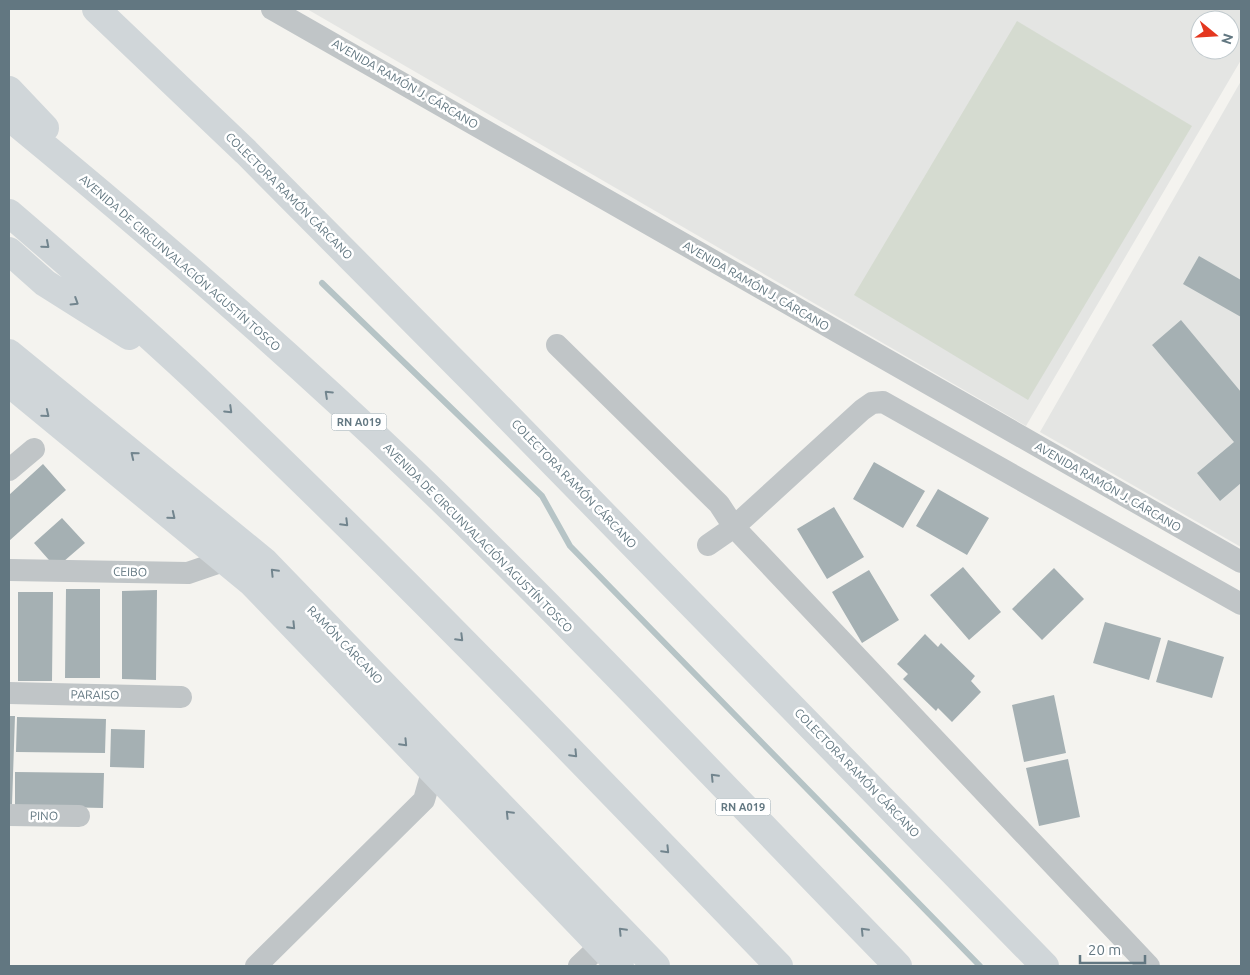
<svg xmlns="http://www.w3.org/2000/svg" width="1250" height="975" viewBox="0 0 1250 975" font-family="Ubuntu,sans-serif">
<rect width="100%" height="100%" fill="#f4f3ef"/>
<!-- built -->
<path fill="#e4e5e3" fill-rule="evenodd" d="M307 9H1241V60L1026 426ZM1200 20H1230V50H1200Z
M1241 81V547L1040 432Z"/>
<!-- green -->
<path fill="#d5dbd0" d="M1017 21 1192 126 1028 400 854 295Z"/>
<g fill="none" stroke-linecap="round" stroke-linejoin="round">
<!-- stream -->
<path stroke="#b6c4c6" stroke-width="6" d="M322 283 542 496 570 546 980 966"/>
</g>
<!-- building -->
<path fill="#a5b0b3" d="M1199 256 1241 280V317L1183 284Z
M1181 320 1241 392V483L1220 501 1197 473 1234 442 1152 345Z
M874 462 925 491 903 528 853 499Z
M43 464 66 490 9 541V495Z
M938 489 989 518 967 555 916 526Z
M834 507 864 557 827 579 797 529Z
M62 518 85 543 56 568 34 543Z
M963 567 1001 612 969 640 930 595Z
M1054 568 1084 599 1042 640 1012 609Z
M869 570 899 620 862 643 832 592Z
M66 589H100V678H65Z
M157 590 156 680 122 679V591Z
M18 592H53L52 681H18Z
M1105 622 1161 638 1149 680 1093 663Z
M925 634 938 647 941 643 975 676 971 681 981 692 952 722 938 708 936 711 903 679 908 674 897 664Z
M1168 640 1224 657 1212 698 1156 682Z
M1054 695 1066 753 1024 762 1012 705Z
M9 716H15L12 805H9Z
M17 717 106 719 105 753 16 752Z
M111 729 145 730 144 768 110 767Z
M1068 759 1080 817 1039 826 1026 768Z
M15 772 104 773 103 808 15 806Z"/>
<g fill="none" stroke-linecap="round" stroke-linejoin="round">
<!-- minor -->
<path stroke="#c0c5c7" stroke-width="22" d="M272 9 1241 562
M557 345 719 504 734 527 1149 966
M9 470 34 449
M708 545 734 527 862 410 872 403 883 402 1241 604
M9 570 188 573 226 560 233 550
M9 693 181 697
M9 815 79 816
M256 966 424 800 432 772 443 760
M579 966 600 946"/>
<!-- major -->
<path stroke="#d0d6d9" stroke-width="28" d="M96 9 246 152 481 389 1045 966
M9 353 264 561 656 966
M9 383 252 583 620 966"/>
<!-- highway -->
<path stroke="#d0d6d9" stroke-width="28" d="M9 90 45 128
M9 117C148 231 283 348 413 472 579 632 737 801 898 966
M9 213C72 267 135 322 195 378 396 568 588 768 779 966
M9 251 45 283 129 336"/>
</g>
<!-- one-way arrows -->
<defs><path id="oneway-chevron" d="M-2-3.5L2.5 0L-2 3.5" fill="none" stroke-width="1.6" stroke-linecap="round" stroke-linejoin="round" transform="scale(1.25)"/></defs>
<g stroke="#72858e">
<use href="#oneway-chevron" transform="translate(46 245) rotate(41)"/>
<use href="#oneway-chevron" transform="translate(75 302) rotate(32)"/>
<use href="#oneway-chevron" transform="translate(328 394) rotate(-137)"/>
<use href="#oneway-chevron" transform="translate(229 410) rotate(44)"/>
<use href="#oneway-chevron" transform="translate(46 414) rotate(39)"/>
<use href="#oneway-chevron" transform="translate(134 455) rotate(-141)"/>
<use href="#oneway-chevron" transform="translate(172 516) rotate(39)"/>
<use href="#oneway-chevron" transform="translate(345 523) rotate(45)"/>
<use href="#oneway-chevron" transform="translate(274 572) rotate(-134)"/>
<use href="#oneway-chevron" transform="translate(292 626) rotate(46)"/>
<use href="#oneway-chevron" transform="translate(460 638) rotate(45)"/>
<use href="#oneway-chevron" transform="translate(404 743) rotate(46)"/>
<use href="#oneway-chevron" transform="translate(574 754) rotate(46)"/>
<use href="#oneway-chevron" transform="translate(714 777) rotate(-134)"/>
<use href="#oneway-chevron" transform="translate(509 814) rotate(-134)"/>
<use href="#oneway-chevron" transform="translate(666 850) rotate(46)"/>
<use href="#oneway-chevron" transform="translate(622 931) rotate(-134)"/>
<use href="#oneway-chevron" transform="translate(864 931) rotate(-134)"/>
</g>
<g text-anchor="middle" stroke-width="5" stroke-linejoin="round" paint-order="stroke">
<!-- shield labels -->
<g fill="#fff" stroke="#91a0a7" stroke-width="1">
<rect x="331.5" y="413.5" width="55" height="17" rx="4"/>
<rect x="715.5" y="798.5" width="55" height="17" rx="4"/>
</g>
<g font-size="11" font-weight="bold" fill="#627781">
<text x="359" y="426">RN A019</text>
<text x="743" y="811">RN A019</text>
</g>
<!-- street labels -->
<g font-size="12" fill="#627781" stroke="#fff">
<text transform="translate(405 84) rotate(30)" y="4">AVENIDA RAMÓN J. CÁRCANO</text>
<text transform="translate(289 196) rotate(45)" y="4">COLECTORA RAMÓN CÁRCANO</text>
<text transform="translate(180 263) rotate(41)" y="4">AVENIDA DE CIRCUNVALACIÓN AGUSTÍN TOSCO</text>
<text transform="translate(756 286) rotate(30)" y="4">AVENIDA RAMÓN J. CÁRCANO</text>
<text transform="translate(574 484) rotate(46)" y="4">COLECTORA RAMÓN CÁRCANO</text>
<text transform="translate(1108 487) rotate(30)" y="4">AVENIDA RAMÓN J. CÁRCANO</text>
<text transform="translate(478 538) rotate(45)" y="4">AVENIDA DE CIRCUNVALACIÓN AGUSTÍN TOSCO</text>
<text transform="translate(130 572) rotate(1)" y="4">CEIBO</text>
<text transform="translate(345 645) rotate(46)" y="4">RAMÓN CÁRCANO</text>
<text transform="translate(95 695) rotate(1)" y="4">PARAISO</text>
<text transform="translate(857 773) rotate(46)" y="4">COLECTORA RAMÓN CÁRCANO</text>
<text transform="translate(44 816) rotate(1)" y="4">PINO</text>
</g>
</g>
<!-- border -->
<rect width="1250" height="975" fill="none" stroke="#627781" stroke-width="20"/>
<!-- north arrow -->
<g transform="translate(1215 35) rotate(108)"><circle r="24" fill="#ffffff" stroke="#c0c9cd"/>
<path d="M0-4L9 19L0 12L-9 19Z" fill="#e4371f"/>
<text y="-8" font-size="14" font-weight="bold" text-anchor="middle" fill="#627781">N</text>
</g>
<!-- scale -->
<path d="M1080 955v8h65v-8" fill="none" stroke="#627781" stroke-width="2.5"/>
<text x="1088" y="955" font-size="15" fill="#627781" stroke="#ffffff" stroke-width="4" paint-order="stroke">20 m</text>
</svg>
